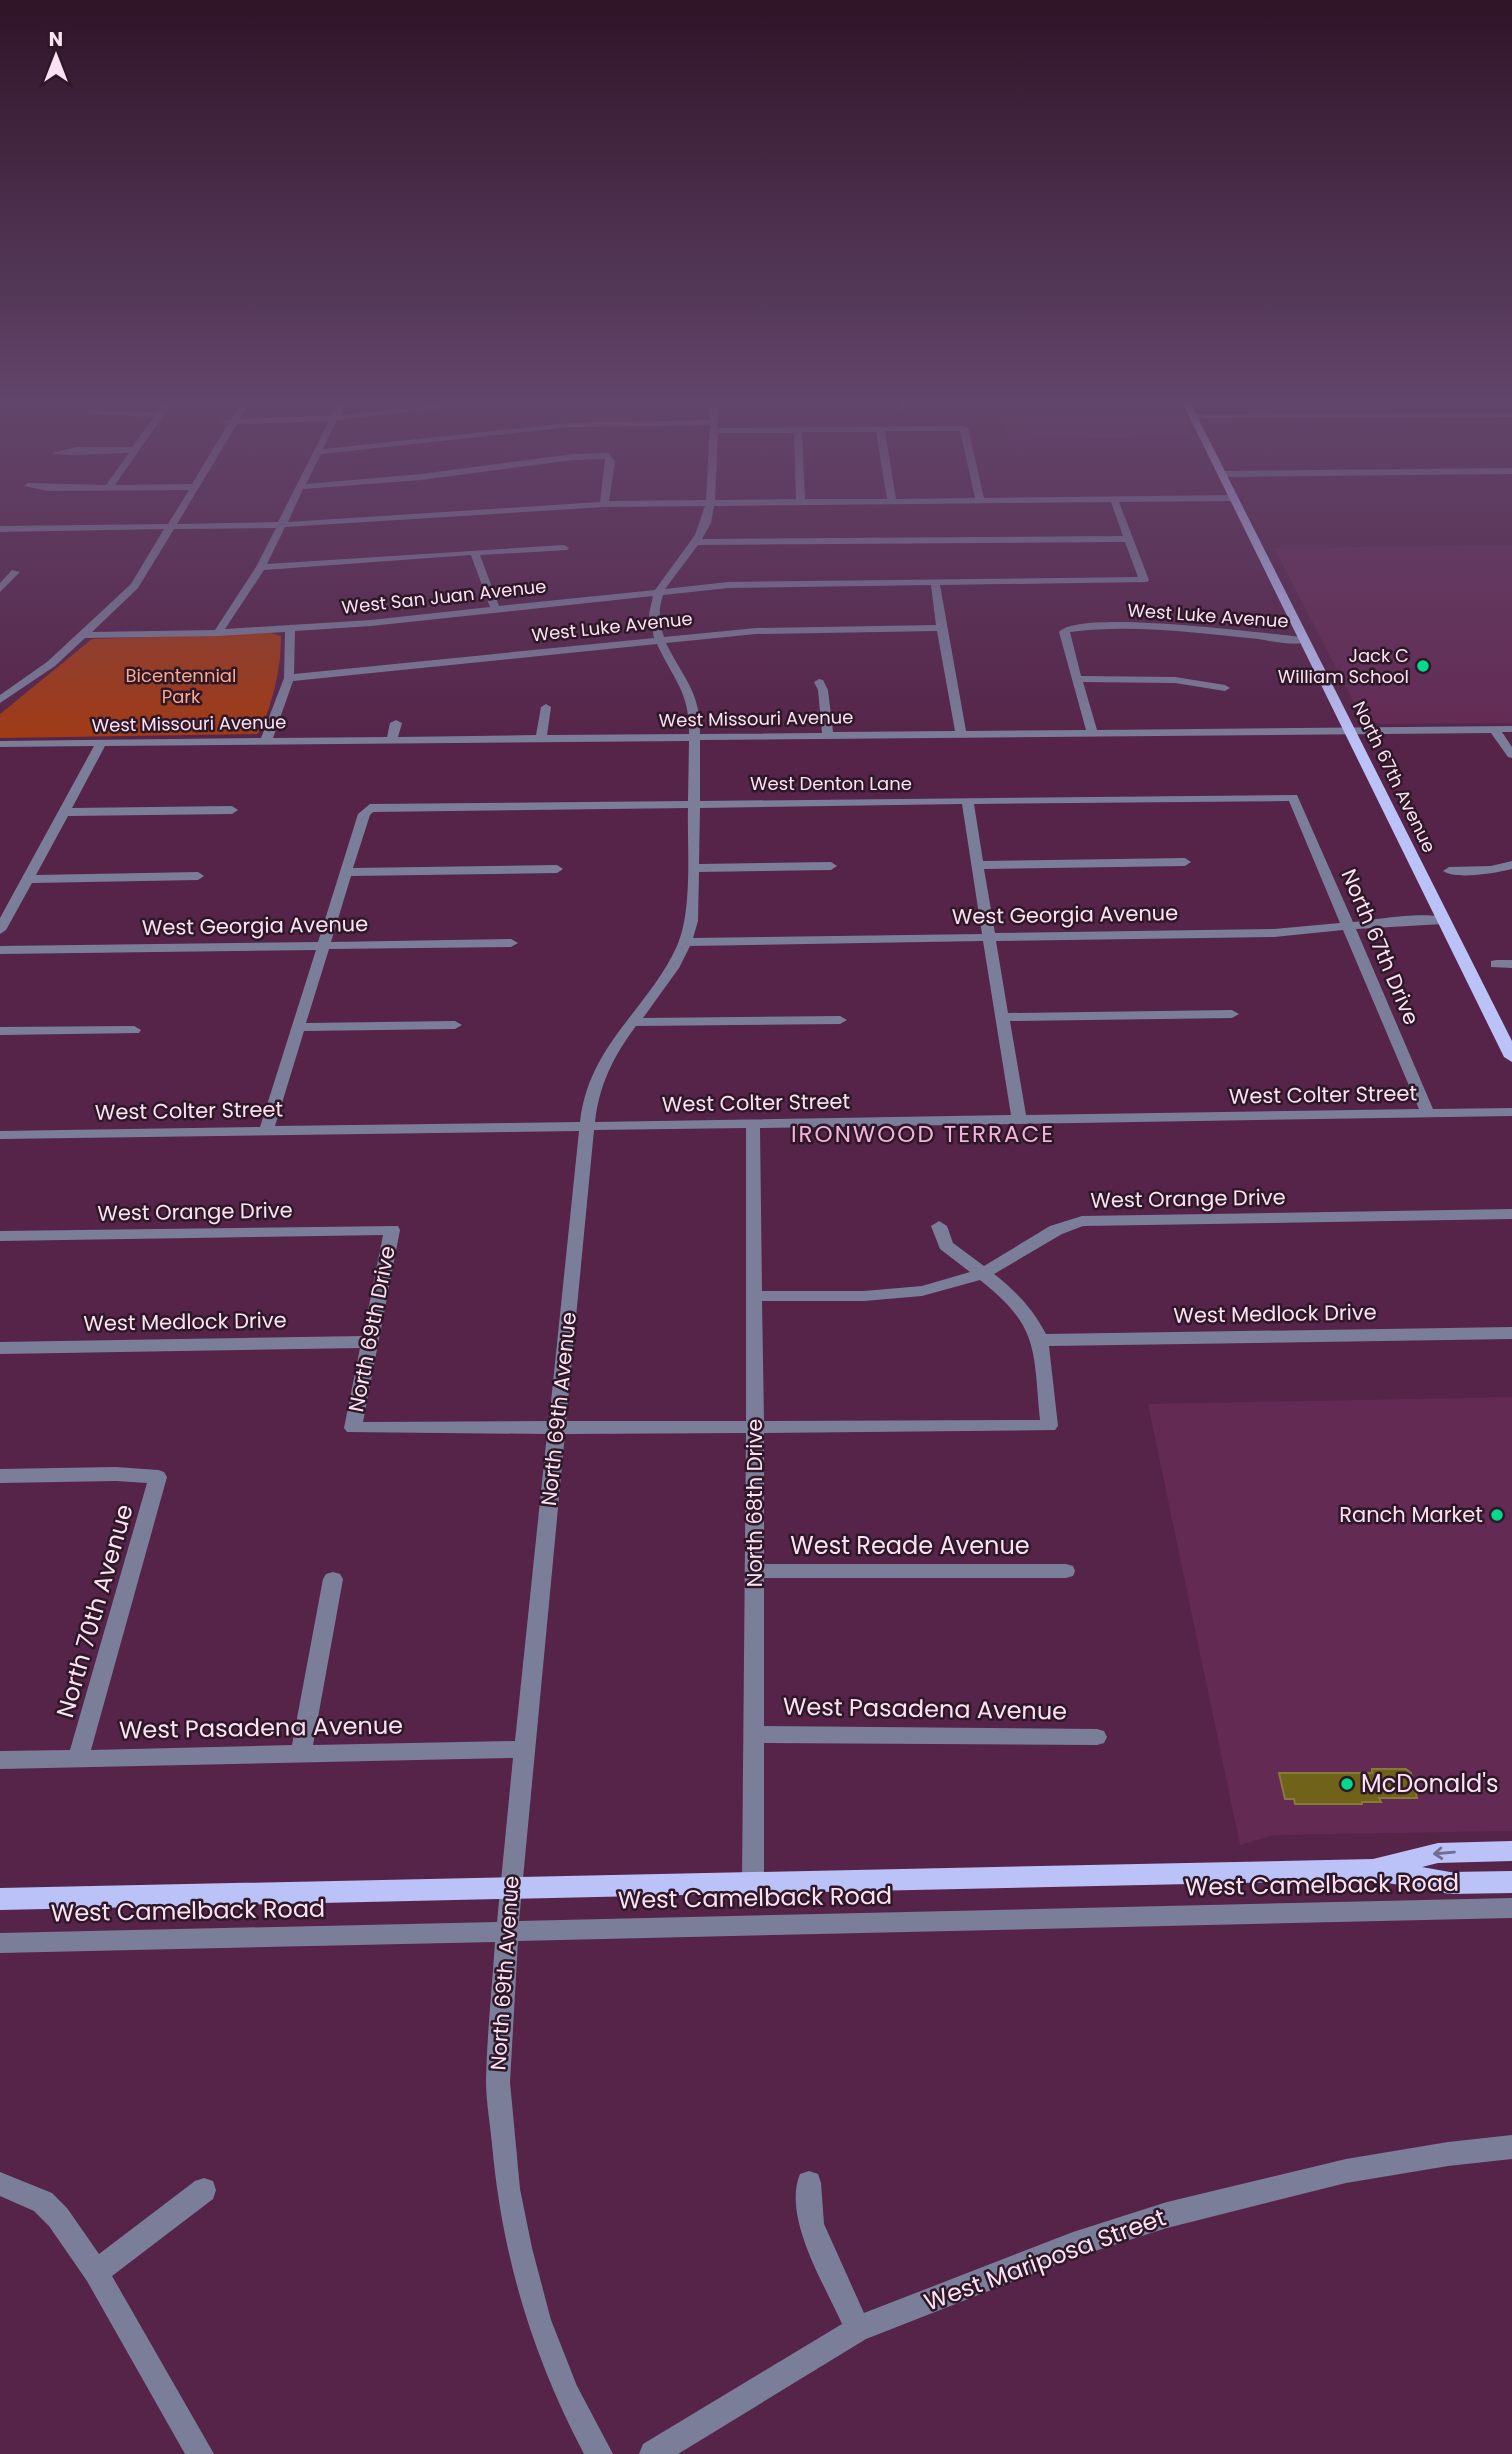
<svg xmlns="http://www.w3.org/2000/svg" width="1512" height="2454" viewBox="0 0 1512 2454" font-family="Poppins,sans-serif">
<rect width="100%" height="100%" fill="#562449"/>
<!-- built -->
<path fill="#632a54" d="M1182 413 1193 437 1009 439 1003 415Z
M1512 545V723L1382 724 1373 723 1362 718 1274 548Z
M1512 1397V1831L1274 1835 1240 1845 1148 1404Z"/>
<!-- green -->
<path fill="#a23b15" d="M271 633 281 636C281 671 273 698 261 730L257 734 0 738V714L92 639Z"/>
<!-- building -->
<path fill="#706319" stroke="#877a36" stroke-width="2" d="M1372 1769H1406L1411 1773 1417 1798H1379L1381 1802H1362V1804H1295L1294 1799H1285L1279 1773H1372Z"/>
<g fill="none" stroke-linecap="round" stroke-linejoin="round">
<!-- minor -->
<path fill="#7b7e99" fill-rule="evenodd" d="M2 400H10L0 409V402Z
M166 400H174L115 485 192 484 228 424 221 422 231 419 243 400H251L240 419 331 416 339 400H347L340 415 484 400H508L337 420 323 449 570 423 710 420V400H718V428L964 426 968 428 984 498 1235 495 1239 498 1235 501 1119 502 1149 580 1147 582 940 585 966 731 1086 730 1059 632C1079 608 1266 634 1305 637L1310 640C1299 648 1272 641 1258 639 1195 633 1133 624 1070 632L1081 676 1175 677 1225 685 1230 688 1225 691 1175 683 1083 682 1097 730 1512 726V732H1502L1512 747V758L1508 757 1491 733 700 740V801L1297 795 1353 922C1373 920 1435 909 1449 920L1443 924 1356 929 1433 1109 1512 1108V1116L760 1128 762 1291H864L922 1286 970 1272 940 1249 931 1226 939 1221 947 1226 953 1243 984 1266 1050 1226 1082 1216 1512 1209V1219L1083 1226 1062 1234 994 1274C1016 1291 1033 1309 1046 1334L1512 1327V1339L1049 1346 1058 1426 1055 1430 764 1433V1564H1066L1073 1566 1075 1571 1073 1576 1066 1578H764V1726L1097 1729 1104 1731 1107 1737 1104 1743 1097 1745 764 1743V1883L761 1890 753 1893 745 1890 742 1883 746 1433 565 1434 519 1921 1512 1898V1918L518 1941 510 2082 520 2189 532 2248 551 2320 577 2386 613 2454H584C532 2355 502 2256 492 2144 490 2123 486 2101 486 2080 487 2034 492 1988 495 1942L0 1953V1933L497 1922 513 1758 0 1769V1751L70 1750 147 1483 116 1481 0 1483V1469L116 1467 158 1470 164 1472 167 1477 91 1750 292 1745 323 1579 326 1574 333 1572 340 1574 343 1579 313 1745 515 1741 547 1434 347 1432 344 1428 360 1348 0 1354V1342L363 1336 383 1235 0 1241V1231L398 1226 400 1230 363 1422 549 1421 579 1131 0 1139V1131L260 1127 316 950 0 954V946L318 942 358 814 370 804 688 801 689 741 105 746 72 808 232 806 238 810 232 814 68 816 36 875 198 872 204 876 198 880 32 883 6 930 0 934V918L94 746 0 747V741L261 738 284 678 285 632 218 636 85 638 55 666 0 703V695L47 662 131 584 164 529 0 532V526L168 524 189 490 48 491 24 486 28 483 106 485 129 453C115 453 59 457 52 453L77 447H132L154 417 89 414 86 410 157 412ZM329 421 278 522 177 524 237 424ZM710 425 706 500 609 501 615 461 608 453 573 454 421 474 306 484 321 454 570 427ZM885 431H960L975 498 896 499ZM802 432H876L887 499H805ZM718 433H794L796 499 715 500ZM605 459 600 502 288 522 303 489 421 480 573 460ZM1111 502 1123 536 702 539 711 523 714 506ZM705 506 695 535 655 590 499 606 480 555 567 550 569 548 564 545 267 564 285 527 604 507ZM276 528 256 567 215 630 92 632 138 588 174 529ZM1125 542 1138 577 728 582 665 589 698 545ZM471 555 490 607 371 620 225 629 264 570ZM931 585 936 625 756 628 664 637C659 623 658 610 663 595L728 588ZM653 596 649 614 654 638 294 674 295 631 371 626ZM937 631 955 731 833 732 828 690 823 680 819 679 814 682 818 690 822 733 700 734C701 692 683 678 666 643L756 634ZM657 644C673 679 690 692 689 734L547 735 551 707 546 704 541 707 536 735 398 737 402 723 396 720 390 723 387 737 273 738 293 681ZM1289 801 1340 923 1274 929 995 933 984 869 1185 866 1191 862 1185 858 983 861 974 804ZM962 804 982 934 693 938 698 921 699 872 831 870 837 866 831 862 699 864 700 808ZM688 808C687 848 693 910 677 946 647 1011 589 1044 580 1122L275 1126 304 1031 455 1029 462 1025 455 1021 306 1023 329 949 511 947 518 943 511 939 331 942 351 876 557 873 563 869 557 865 353 868 370 815 373 812ZM1343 930 1419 1109 1026 1115 1010 1021 1232 1018 1239 1014 1232 1010 1008 1013 996 941 1274 937ZM983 941 1011 1115 595 1122C599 1085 614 1055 636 1026L840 1024 847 1020 840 1016 643 1018 679 968 690 946ZM746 1128V1421H566L594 1130ZM980 1280C1040 1327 1033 1350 1040 1420L764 1421 762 1301H864L922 1296Z
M898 400H906L905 410H899Z
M1512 413V417L1196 418 1192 416 1196 414Z
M1512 468V474L1224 477 1220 474 1224 471Z
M12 570 20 572 0 592V583Z
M1512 861V869C1496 873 1456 880 1443 871L1449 867 1491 866Z
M1496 960H1512V968L1491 967V961Z
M134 1026 141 1030 139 1033 0 1035V1027Z
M1512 2135V2159L1448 2166 1346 2183 1167 2228 1073 2258 866 2339 678 2454H639L643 2444 842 2324C825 2285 782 2217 800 2174L809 2171 818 2174 821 2183 824 2224 864 2313 1073 2232 1167 2202 1346 2159 1448 2142Z
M0 2172 52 2193 67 2208 99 2254 195 2181 204 2178 213 2181 216 2190 213 2199 112 2276 214 2454H185L87 2281 49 2226 34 2211 0 2196Z"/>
<!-- major -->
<path fill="#bbc2f8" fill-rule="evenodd" d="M1181 400H1189L1512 1041V1062L1504 1057Z
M1512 1841V1861L1438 1863 1422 1867 1450 1872 1512 1871V1893L1450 1894 1371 1880 0 1910V1888L1373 1859 1438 1843Z"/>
</g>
<!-- one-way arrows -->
<defs><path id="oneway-shaft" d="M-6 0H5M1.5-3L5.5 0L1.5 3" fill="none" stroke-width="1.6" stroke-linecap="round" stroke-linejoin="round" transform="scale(1.75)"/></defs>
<use stroke="#746d90" href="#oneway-shaft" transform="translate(1444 1853) rotate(175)"/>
<!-- sky -->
<linearGradient id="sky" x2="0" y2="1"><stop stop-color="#2f1428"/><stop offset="0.54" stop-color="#62456a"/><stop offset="1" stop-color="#62456a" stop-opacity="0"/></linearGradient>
<rect width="1512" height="744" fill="url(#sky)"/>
<!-- markers -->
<g fill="#01d98b" stroke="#2e1828" stroke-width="2.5">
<circle cx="1423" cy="666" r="7"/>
<circle cx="1497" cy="1515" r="7"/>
<circle cx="1347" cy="1784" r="7"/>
</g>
<g text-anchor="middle" stroke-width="5" stroke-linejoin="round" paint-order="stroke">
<!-- far-street labels -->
<g font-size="18" fill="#fbe2f2" stroke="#2e1828">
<text transform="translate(444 597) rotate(-6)" y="6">West San Juan Avenue</text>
<text transform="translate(1208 616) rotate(4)" y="6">West Luke Avenue</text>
<text transform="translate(612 627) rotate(-6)" y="6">West Luke Avenue</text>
<text transform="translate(756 719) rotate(-1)" y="6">West Missouri Avenue</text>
<text transform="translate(189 724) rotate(-1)" y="6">West Missouri Avenue</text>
<text transform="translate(1394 777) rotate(64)" y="6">North 67th Avenue</text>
<text x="831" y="790">West Denton Lane</text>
</g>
<!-- far-poi labels -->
<g font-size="18" fill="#fbe2f2" stroke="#2e1828" text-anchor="end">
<text x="1409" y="662">Jack C<tspan x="1409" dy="21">William School</tspan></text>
</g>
<!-- far-park labels -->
<g font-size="18" fill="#fda78b" stroke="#2e1828">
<text x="181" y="682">Bicentennial<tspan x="181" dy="21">Park</tspan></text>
</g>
<!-- street labels -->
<g font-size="21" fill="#fbe2f2" stroke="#2e1828">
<text transform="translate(1065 915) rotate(-1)" y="7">West Georgia Avenue</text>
<text transform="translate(255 926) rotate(-1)" y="7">West Georgia Avenue</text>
<text transform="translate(1380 947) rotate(67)" y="7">North 67th Drive</text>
<text transform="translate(1323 1095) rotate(-1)" y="7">West Colter Street</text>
<text transform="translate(756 1103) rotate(-1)" y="7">West Colter Street</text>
<text transform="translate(189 1111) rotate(-1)" y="7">West Colter Street</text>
<text transform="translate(1188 1199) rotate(-1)" y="7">West Orange Drive</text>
<text transform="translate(195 1212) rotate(-1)" y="7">West Orange Drive</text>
<text transform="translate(1275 1314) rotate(-1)" y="7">West Medlock Drive</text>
<text transform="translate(185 1322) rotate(-1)" y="7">West Medlock Drive</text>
<text transform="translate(372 1329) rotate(-79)" y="7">North 69th Drive</text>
<text transform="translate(559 1409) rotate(-84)" y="7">North 69th Avenue</text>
<text transform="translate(755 1503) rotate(-90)" y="7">North 68th Drive</text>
<text transform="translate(505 1973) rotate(-86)" y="7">North 69th Avenue</text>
</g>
<!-- poi labels -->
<g font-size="21" fill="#fbe2f2" stroke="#2e1828" text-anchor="end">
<text x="1483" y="1522">Ranch Market</text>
</g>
<!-- neighbourhood labels -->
<g font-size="23" letter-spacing="2" fill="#f1b3dd" stroke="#2e1828">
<text x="923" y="1142">IRONWOOD TERRACE</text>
</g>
<!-- near-street labels -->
<g font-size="24" fill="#fbe2f2" stroke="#2e1828">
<text x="910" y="1554">West Reade Avenue</text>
<text transform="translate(95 1611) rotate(-74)" y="8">North 70th Avenue</text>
<text transform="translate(925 1709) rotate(1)" y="8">West Pasadena Avenue</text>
<text transform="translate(261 1728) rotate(-1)" y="8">West Pasadena Avenue</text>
<text transform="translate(1322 1885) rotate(-1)" y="8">West Camelback Road</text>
<text transform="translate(755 1898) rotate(-1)" y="8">West Camelback Road</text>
<text transform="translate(188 1911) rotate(-1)" y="8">West Camelback Road</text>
<text transform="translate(1045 2260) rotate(-20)" y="8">West Mariposa Street</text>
</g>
<!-- near-poi labels -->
<g font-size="24" fill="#fbe2f2" stroke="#2e1828" text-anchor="start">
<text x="1361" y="1792">McDonald's</text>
</g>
</g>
<!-- north arrow -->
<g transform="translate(56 56)" stroke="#2e1828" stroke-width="5" paint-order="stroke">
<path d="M0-5L12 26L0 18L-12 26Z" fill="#fbe2f2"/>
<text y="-10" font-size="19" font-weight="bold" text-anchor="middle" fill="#fbe2f2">N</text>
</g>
</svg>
